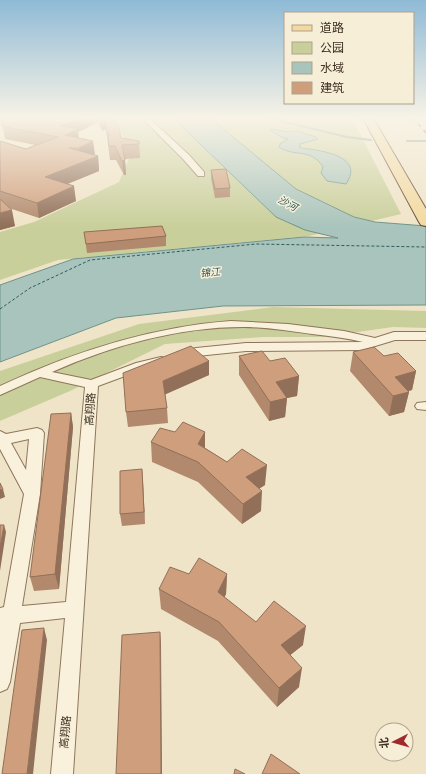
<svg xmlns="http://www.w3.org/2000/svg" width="426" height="774" viewBox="0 0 426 774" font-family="Georgia,'Noto Sans SC',serif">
<rect width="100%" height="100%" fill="#f0e4c8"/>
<!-- green -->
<path fill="#c9cf9b" d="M125 118H352L401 214 309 236 58 260 0 280V232L34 222 119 182 131 154 117 124Z
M273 307 426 311V328L393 327 323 337H263L165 344 70 391 0 421V371L139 324Z"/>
<!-- water -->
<path fill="#a9c4bc" stroke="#6f938a" d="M173 118H210L296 189 354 217 375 222 426 226V305L223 306 116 318 0 362V285L73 259 304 237 338 238 305 230 276 217Z
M272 129 288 132 296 131 316 137 318 139C312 141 306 142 300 144V148C318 150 366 155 346 184L327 181 321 173 323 167C310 147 296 158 279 147L281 143 288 139 283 138 271 131Z"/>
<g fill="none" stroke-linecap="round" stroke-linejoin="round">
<!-- stream -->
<path stroke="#6f938a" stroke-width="2" d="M268 118 347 137 371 140
M407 141H426"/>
<!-- ferry -->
<path stroke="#2f5d5a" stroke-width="1" stroke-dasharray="3 2" stroke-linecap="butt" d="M0 309 30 288 90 260 256 244 426 247"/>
<defs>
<path id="minor" d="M142 118H149L189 155 204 172V176H198L183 159Z
M231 321 288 324 344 331 375 338 394 332H426V340H395L362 350 246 351 197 356 182 360 178 359 176 356 178 353 196 348 246 343 363 342C346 338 329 336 312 334 289 331 266 327 243 327 178 327 111 346 52 372L91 380 136 363 161 357 165 358 167 361 165 364 144 369 98 386 73 774H51L65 618 20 623 10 682 7 689 0 692V608L4 607 24 494 0 449V431L6 434 37 428 42 430 44 433 40 494 22 606 66 602 85 387 40 377 0 395V386C73 352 150 327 231 321ZM29 439 26 470 11 443Z
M426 402V410L417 409 415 406 417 403Z"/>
<path id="primary" d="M363 118H373L426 209V226L421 225 419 222Z"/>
</defs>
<!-- minor casing -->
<use href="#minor" stroke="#8d765c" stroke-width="2"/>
<!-- primary casing -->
<use href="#primary" stroke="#5b4430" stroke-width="2"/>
<!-- minor -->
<use href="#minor" fill="#faf1dc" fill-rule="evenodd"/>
<!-- primary -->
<use href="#primary" fill="#f3d9a0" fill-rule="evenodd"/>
<!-- rail -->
<path stroke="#3d2e20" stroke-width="1.5" stroke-dasharray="4 4" stroke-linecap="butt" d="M413 118 426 133"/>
</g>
<!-- wall -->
<path fill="#b2896c" d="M1 118H114L121 138 139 141 140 158 125 159 126 175H124L116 160H110L106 129 102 131 98 122 78 132 79 138 95 154 93 155 98 156 99 171 67 184 76 201 39 218 9 208 15 226 0 230V141L26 149 35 145 5 139Z
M211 170 230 188V197L215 198 211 178Z
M84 232 166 236V246L87 253Z
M353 352 384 356 416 371 412 390 408 391 409 392 404 412 389 416 350 371Z
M239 356 270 361 299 376 297 396 287 398 285 417 269 421 239 375Z
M209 361V375L165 394 167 408 168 423 128 427 126 412Z
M71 413 73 427 59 589 34 591 30 577Z
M175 432H205V448L227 462 265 485 259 489 261 511 242 524 198 482 152 462 151 442Z
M142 469 145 524 122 526 120 514Z
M189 574H227L226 594 224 597 256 622 303 645 290 655 299 687 277 707 218 641 161 609 159 589Z"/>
<!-- shaded-wall -->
<path fill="#916f58" d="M77 118H97L98 122 78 132 79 143 67 149 60 126Z
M101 118H105L106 129 102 131Z
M93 141 95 154 81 162 79 148Z
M98 156 99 171 48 192 45 177Z
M125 160 126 175H124L122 161Z
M74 186 76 201 39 218 37 203Z
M12 210 15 226 0 230V213Z
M209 361V375L164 395 163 381Z
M416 371 412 390 393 395 395 377Z
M299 376 297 396 287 398 285 417 269 421 270 402 276 382Z
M409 392 404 412 389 416 393 396Z
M71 413 73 427 59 589 55 574Z
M205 432V452L198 464V444Z
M267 465 265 485 245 497 246 477Z
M142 469 143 481 145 524 144 512Z
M3 489 5 497 0 499V490Z
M262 491 261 511 242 524 243 504Z
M4 525 6 532 0 571V548Z
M227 574 226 594 218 612V592Z
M306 626 303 645 279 664 281 645Z
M44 628 47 640 33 774H27Z
M160 632 161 643 162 774H161Z
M302 668 299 687 277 707 279 688Z"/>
<!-- building -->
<path fill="#cf9f7d" stroke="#916f58" d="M1 118H77L60 126 78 129 65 135 93 141 79 148H69L98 156 45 177 74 186 37 203 0 191V141L26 149 58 137 2 126Z
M105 118H114L119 128 121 138 139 141V144L122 145 125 160 122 161 115 146H109L108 135H110L107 134Z
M226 169 230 188 215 189 211 170Z
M0 199 12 210 0 213Z
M162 226 166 236 86 244 84 232Z
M191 346 209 361 163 381 167 408 126 412 123 373Z
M374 347 384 356 398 353 416 371 395 377 409 392 393 396 353 352Z
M262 351 270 361 285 358 299 376 276 382 287 398 270 402 239 356Z
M71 413 55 574 30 577 51 414Z
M183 422 205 432 198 444 227 462 242 449 267 465 246 477 262 491 243 504 198 462 151 442 160 428 175 432Z
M142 469 144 512 120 514V471Z
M0 483 3 489 0 490Z
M0 525H4L0 548Z
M199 558 227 574 218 592 256 622 274 601 306 626 281 645 302 668 279 688 219 622 159 589 170 567 189 574Z
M44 628 27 774H2L22 630Z
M160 632 161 774H116L122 635Z
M271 754 300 774H262Z
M235 769 245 774H234Z"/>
<!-- sky -->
<linearGradient id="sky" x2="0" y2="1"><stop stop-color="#8fbad6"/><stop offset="0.52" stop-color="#f8f3e6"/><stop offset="1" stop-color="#f8f3e6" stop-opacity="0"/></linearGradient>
<rect width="426" height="227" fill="url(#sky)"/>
<g text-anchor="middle" stroke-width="3" stroke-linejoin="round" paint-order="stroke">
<!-- far-water labels -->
<g font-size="10" font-style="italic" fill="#2f5d5a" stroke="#f7eed8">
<text transform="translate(288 203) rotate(28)" y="4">沙河</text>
<text transform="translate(210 272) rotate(-6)" y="4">锦江</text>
</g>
<!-- street labels -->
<g font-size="11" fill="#3d2e20" stroke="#f7eed8">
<text transform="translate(90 409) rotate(-86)" y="4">高翔路</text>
<text transform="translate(65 732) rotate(-85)" y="4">高翔路</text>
</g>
</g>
<!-- legend -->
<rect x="284" y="12" width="130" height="92" fill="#f7eed8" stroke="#ada18e"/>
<rect x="292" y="25" width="20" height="6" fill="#f3d9a0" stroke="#ada18e"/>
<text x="320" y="32" font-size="12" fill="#3d2e20">道路</text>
<rect x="292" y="42" width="20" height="12" fill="#c9cf9b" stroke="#ada18e"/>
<text x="320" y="52" font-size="12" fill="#3d2e20">公园</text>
<rect x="292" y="62" width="20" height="12" fill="#a9c4bc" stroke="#ada18e"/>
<text x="320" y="72" font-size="12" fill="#3d2e20">水域</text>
<rect x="292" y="82" width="20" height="12" fill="#cf9f7d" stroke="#ada18e"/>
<text x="320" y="92" font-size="12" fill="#3d2e20">建筑</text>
<!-- north arrow -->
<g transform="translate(394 742) rotate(264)"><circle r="19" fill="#f7eed8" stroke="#ada18e"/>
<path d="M0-3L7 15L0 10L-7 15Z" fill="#9e2a2b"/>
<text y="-6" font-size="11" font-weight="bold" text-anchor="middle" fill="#3d2e20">北</text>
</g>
</svg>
